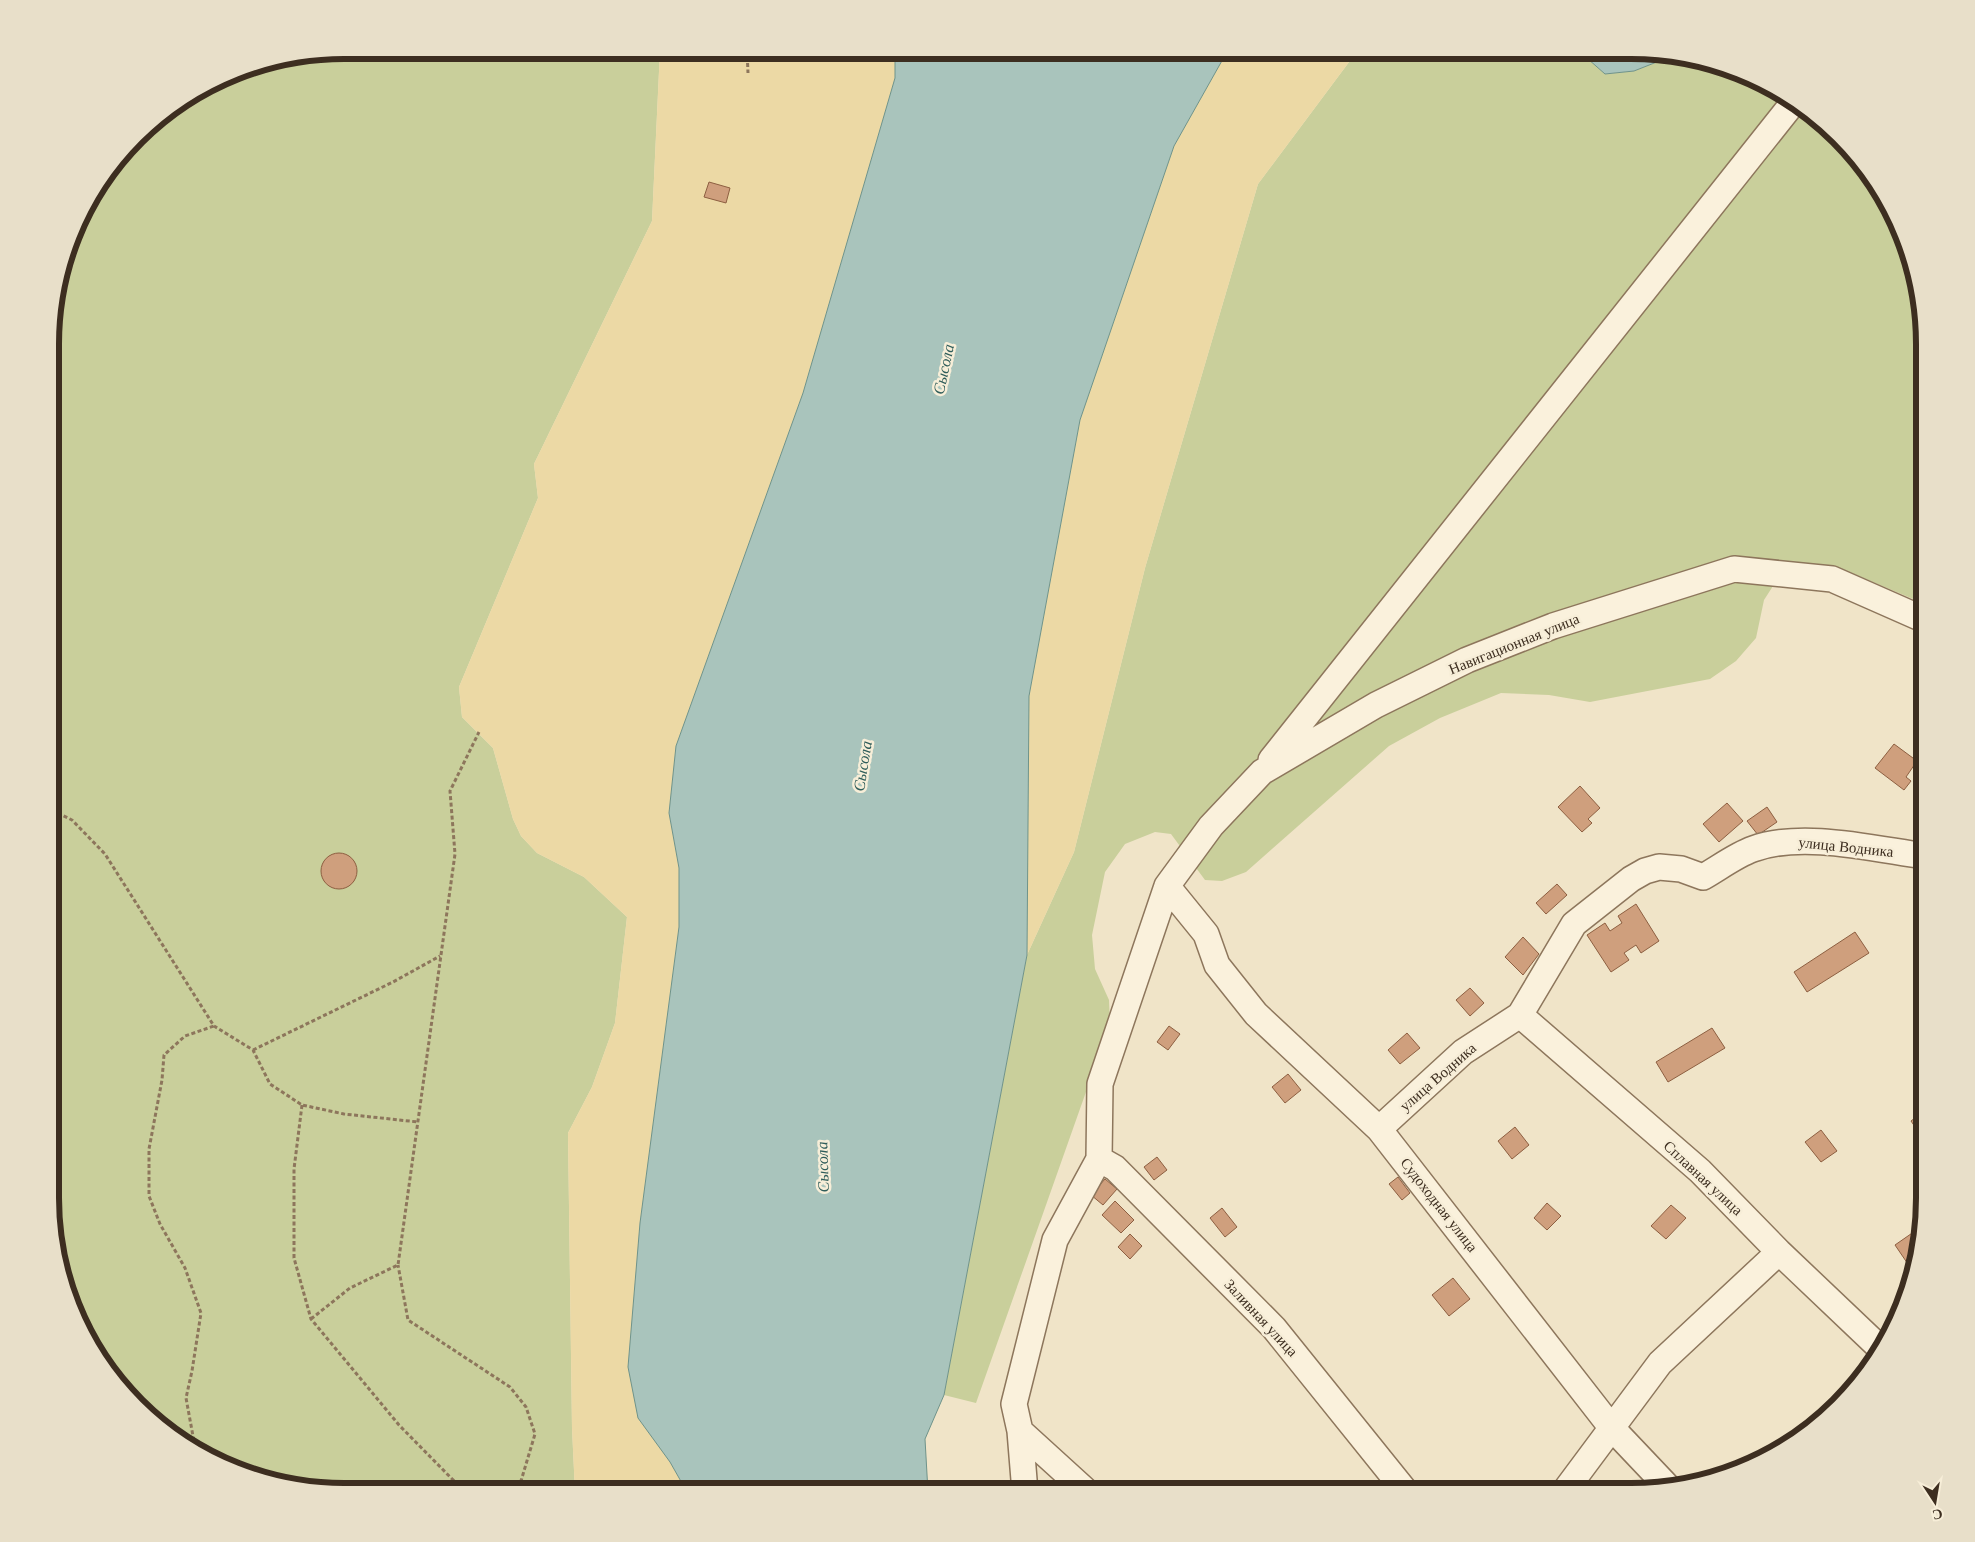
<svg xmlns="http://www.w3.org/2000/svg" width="1975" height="1542" viewBox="0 0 1975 1542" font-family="Georgia,serif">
<rect width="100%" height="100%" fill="#f0e4c8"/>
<!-- green -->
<path fill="#c9cf9b" d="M344 50H660L652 221 534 464 538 498 459 687 462 717 493 748 513 819 521 836 537 853 584 877 627 917 615 1023 592 1087 568 1133 572 1428 575 1492 325 1491 231 1470 150 1419 80 1328 51 1218 53 305 89 197 150 123 249 66Z
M1358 50 1579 51 1605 74 1634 71 1672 56 1744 72 1825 123 1864 165 1903 231 1925 343V604L1835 566 1796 571 1773 586 1764 600 1756 638 1736 661 1710 679 1590 702 1549 695 1501 693 1440 718 1389 746 1246 872 1222 881 1205 880 1171 834 1155 832 1125 844 1105 872 1092 935 1095 969 1109 1000 1110 1024 976 1403 944 1395 1027 955 1074 852 1145 568 1258 184Z"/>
<!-- sand -->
<path fill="#ecd9a5" d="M660 50H895V78L803 393 676 746 669 813 679 868V927L640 1223 628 1367 670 1462 687 1492H575L572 1428 568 1133 592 1087 615 1023 627 917 584 877 537 853 521 836 513 819 493 748 462 717 459 687 538 498 534 464 652 221Z
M1228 50H1358L1258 184 1145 568 1074 852 1027 955 1029 696 1080 420 1174 146Z"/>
<!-- water -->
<path fill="#a9c4bc" stroke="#6f938a" d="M895 50H1228L1174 146 1080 420 1029 696 1027 955 944 1395 925 1439 928 1492H687L670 1462 638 1418 628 1367 640 1223 679 927V868L669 813 676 746 803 393 895 78Z
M1579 51H1650L1672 56 1634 71 1605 74Z"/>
<!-- building -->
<path fill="#cf9f7d" stroke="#8d5f41" d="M709 182 730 188 726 203 704 197Z
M1894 744 1917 761 1906 777 1911 781 1904 790 1875 768Z
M1580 786 1600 808 1588 819 1592 823 1582 832 1558 807Z
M1727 803 1743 821 1719 842 1703 824Z
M1767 807 1777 822 1758 835 1747 821Z
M321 871a18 18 0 1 1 36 0a18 18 0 1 1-36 0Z
M1557 884 1567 895 1546 914 1536 903Z
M1636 904 1659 941 1641 953 1636 945 1624 953 1629 960 1611 972 1587 935 1605 923 1610 931 1622 923 1618 916Z
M1855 932 1869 953 1807 992 1794 972Z
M1523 937 1539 954 1523 975 1505 957Z
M1470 988 1484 1003 1470 1016 1456 1000Z
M1169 1026 1180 1034 1168 1050 1157 1042Z
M1712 1028 1725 1048 1668 1082 1656 1062Z
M1407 1033 1420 1048 1400 1064 1388 1050Z
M1288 1074 1301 1090 1285 1103 1272 1087Z
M1924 1111V1136L1922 1137 1911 1121Z
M1515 1127 1529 1145 1512 1159 1498 1141Z
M1821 1130 1837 1151 1821 1162 1805 1142Z
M1157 1157 1167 1170 1154 1180 1144 1167Z
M1398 1177 1410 1193 1402 1200 1389 1184Z
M1105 1179 1117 1189 1103 1205 1091 1195Z
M1115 1201 1134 1220 1121 1233 1102 1215Z
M1547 1203 1561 1216 1547 1230 1534 1218Z
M1671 1205 1686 1218 1666 1239 1651 1226Z
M1222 1208 1237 1227 1225 1237 1210 1218Z
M1918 1229 1921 1234 1912 1270 1895 1245Z
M1130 1234 1142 1246 1130 1259 1118 1247Z
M1453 1278 1470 1299 1449 1316 1432 1295Z"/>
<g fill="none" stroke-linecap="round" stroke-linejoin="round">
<defs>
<path id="minor" d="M1271 760 1793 103
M1167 886 1206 934 1217 965 1256 1014 1379 1129 1611 1427 1666 1485
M1520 1015 1700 1171 1779 1252 1880 1348
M1379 1129 1463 1052 1520 1015 1574 924 1631 879 1645 871 1659 867 1681 869 1703 877C1719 868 1736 855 1753 849 1802 831 1874 849 1925 856
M1099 1159 1115 1168 1274 1328 1406 1492
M1020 1431 1087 1492
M1025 1492 1020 1431 1014 1404 1055 1240 1099 1159 1100 1084 1167 886 1211 826 1262 772 1376 705 1467 660 1553 626 1734 569 1832 579 1925 620
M1564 1492 1660 1363 1779 1252"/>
</defs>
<!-- minor casing -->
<use href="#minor" stroke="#8d765c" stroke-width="28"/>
<!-- path -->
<path stroke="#8d765c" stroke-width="3" stroke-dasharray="4 2.5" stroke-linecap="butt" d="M747 50 748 73
M52 810 72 820 105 854 214 1026 253 1050 270 1084 302 1105 344 1114 418 1122
M253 1050 393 982 440 956
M302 1105 294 1169V1258L311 1319 399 1425 456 1483 493 1487 521 1481 535 1434 526 1407 510 1387 408 1320 398 1265
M311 1319 350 1288 398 1265 455 854 450 791 479 732
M195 1447 186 1398 192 1371 201 1313 185 1268 160 1224 149 1196V1149L162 1080 164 1055 185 1036 214 1026"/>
<!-- minor -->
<use href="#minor" stroke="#faf1dc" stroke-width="25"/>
</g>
<g text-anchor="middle" stroke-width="5" stroke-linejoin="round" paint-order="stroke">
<!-- street labels -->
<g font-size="15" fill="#3d2e20" stroke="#f7eed8">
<text transform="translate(1514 644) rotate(-22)" y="5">Навигационная улица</text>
<text transform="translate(1846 847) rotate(6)" y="5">улица Водника</text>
<text transform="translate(1438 1077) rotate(-41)" y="5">улица Водника</text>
<text transform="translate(1703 1178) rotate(43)" y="5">Сплавная улица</text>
<text transform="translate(1439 1205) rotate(52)" y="5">Судоходная улица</text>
<text transform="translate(1261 1318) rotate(47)" y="5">Заливная улица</text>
</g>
<!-- water labels -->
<g font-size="16" font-style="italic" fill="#2f5d5a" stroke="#f7eed8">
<text transform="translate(943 369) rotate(-78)" y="6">Сысола</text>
<text transform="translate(862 766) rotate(-81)" y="6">Сысола</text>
<text transform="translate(822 1167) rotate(-92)" y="6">Сысола</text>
</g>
</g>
<!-- crop -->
<path d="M0 0H1975V1542H0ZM344 59H1631A285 285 0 0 1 1916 344V1198A285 285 0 0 1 1631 1483H344A285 285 0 0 1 59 1198V344A285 285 0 0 1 344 59Z" fill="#e8dfc9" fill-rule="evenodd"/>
<path fill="none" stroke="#3d2e20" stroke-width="6" d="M344 59H1631A285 285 0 0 1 1916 344V1198A285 285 0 0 1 1631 1483H344A285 285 0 0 1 59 1198V344A285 285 0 0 1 344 59Z"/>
<!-- north arrow -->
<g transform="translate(1935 1502) rotate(168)" stroke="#f7eed8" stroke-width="4" paint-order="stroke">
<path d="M0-4L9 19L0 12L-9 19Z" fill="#3d2e20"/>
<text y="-8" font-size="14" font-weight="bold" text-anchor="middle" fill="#3d2e20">С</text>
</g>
</svg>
